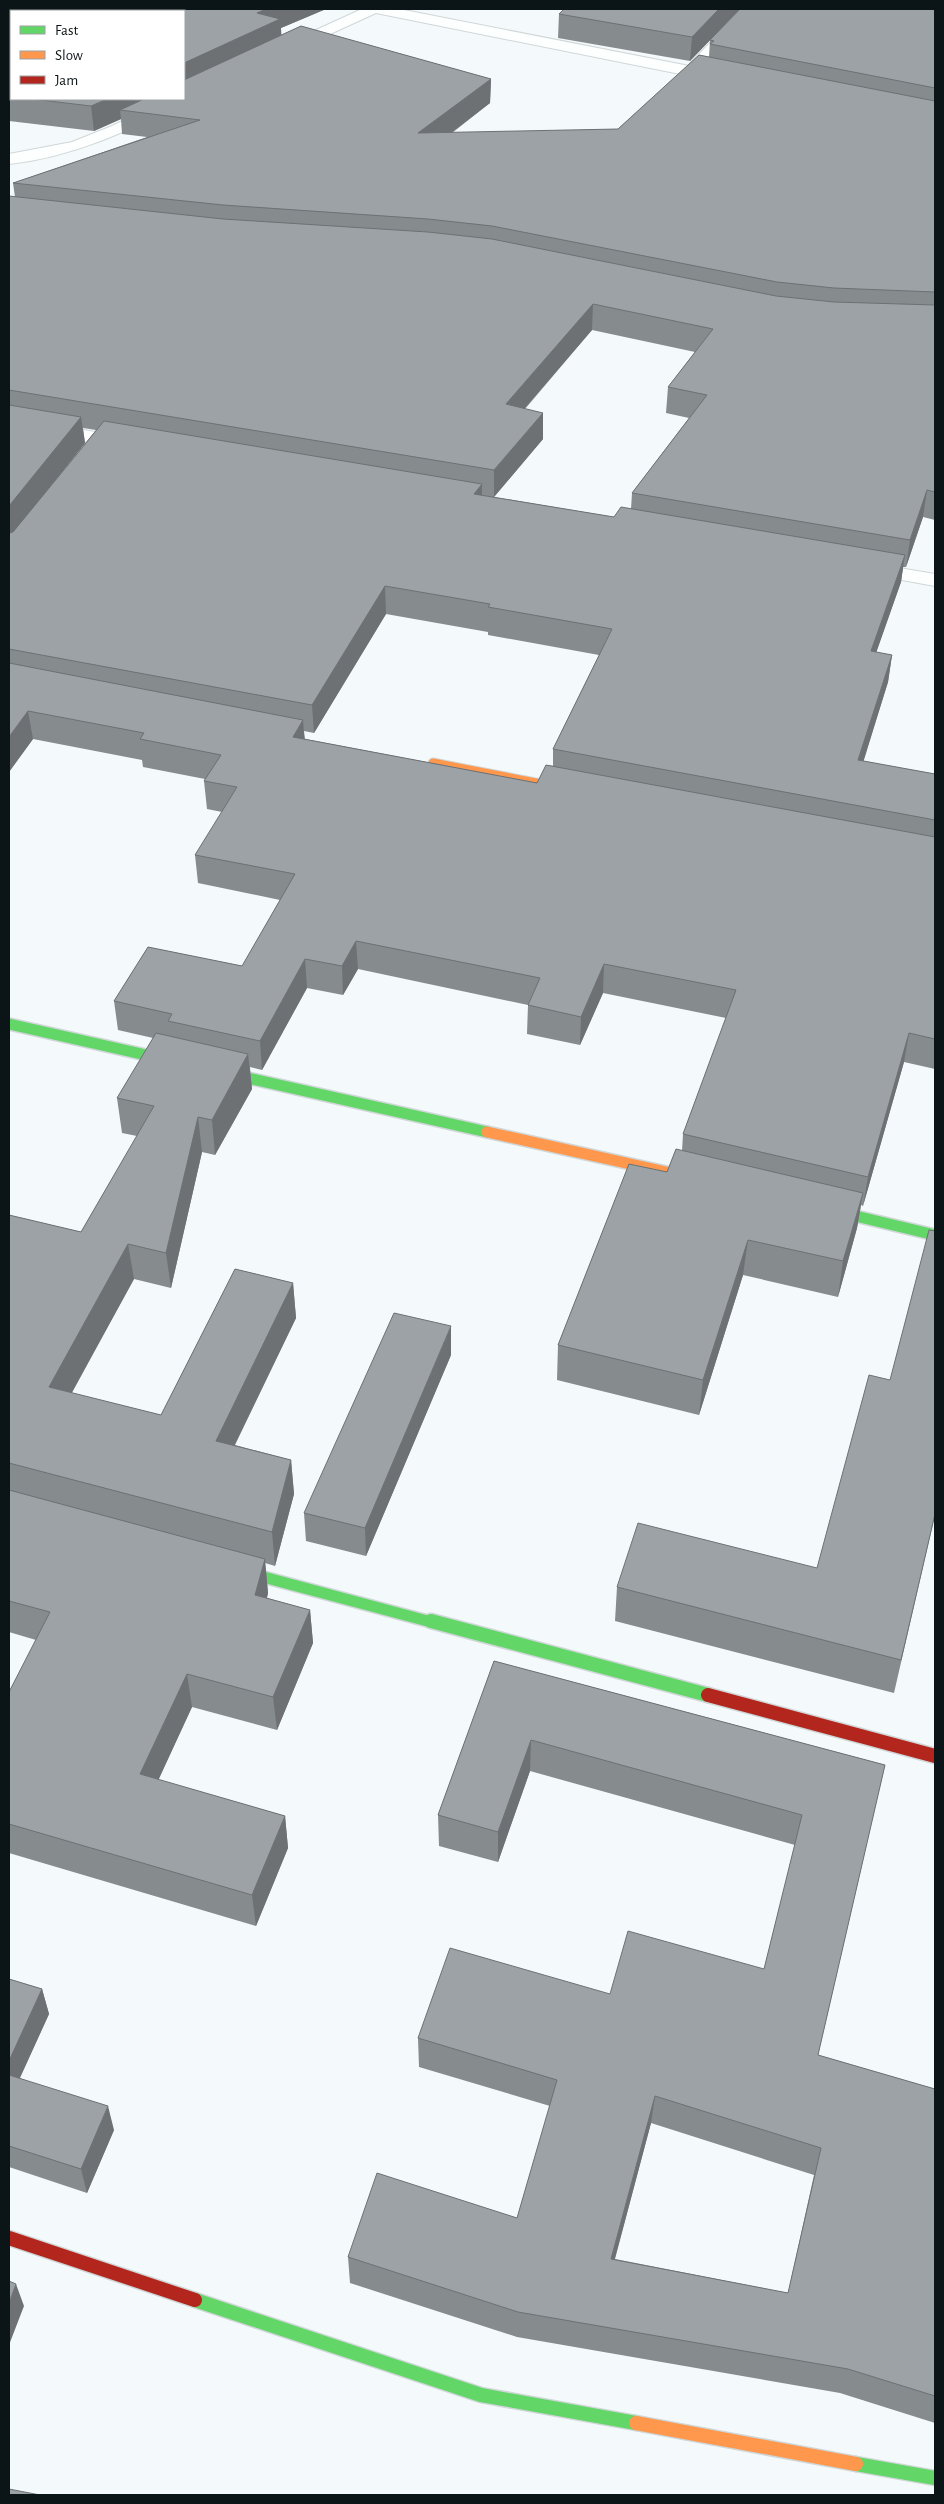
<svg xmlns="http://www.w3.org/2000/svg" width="944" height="2504" viewBox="0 0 944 2504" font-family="'Alegreya Sans',sans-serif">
<rect width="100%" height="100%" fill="#f4fafb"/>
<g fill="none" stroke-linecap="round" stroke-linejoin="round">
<defs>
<path id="lane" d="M742 9H757L696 74H686L683 71 686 68Z"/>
<path id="street" d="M362 9H399L720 72 728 77 720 82 376 13 293 51H283L280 48 283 45Z
M184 95 188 99 186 102C128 131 73 157 9 164V154L72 142 112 126 168 99H184Z
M9 417 101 433 108 435 111 439C102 451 93 468 77 464L74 460 88 442 9 429Z
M864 562 935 574V586L857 572 854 568 857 564Z"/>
<path id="fast-far1" d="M9 1024 487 1132
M822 1208 935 1235
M230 1568 435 1623"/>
<path id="fast" d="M431 1621 708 1695
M195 2300 481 2395 636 2423
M856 2464 935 2478"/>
<path id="slow-far2" d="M433 763 572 790"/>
<path id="slow-far1" d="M487 1132 702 1180"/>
<path id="slow" d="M636 2423 856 2464"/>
<path id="jam" d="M708 1695 935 1756
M9 2238 195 2300"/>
</defs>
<!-- lane casing -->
<use href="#lane" stroke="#d0d7d8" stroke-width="2"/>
<!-- street casing -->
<use href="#street" stroke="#d0d7d8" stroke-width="2"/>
<!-- fast-far1 casing -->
<use href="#fast-far1" stroke="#d0d7d8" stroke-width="14"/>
<!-- fast casing -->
<use href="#fast" stroke="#d0d7d8" stroke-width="17"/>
<!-- slow-far2 casing -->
<use href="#slow-far2" stroke="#d0d7d8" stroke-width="11"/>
<!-- slow-far1 casing -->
<use href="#slow-far1" stroke="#d0d7d8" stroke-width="14"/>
<!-- slow casing -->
<use href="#slow" stroke="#d0d7d8" stroke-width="17"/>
<!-- jam casing -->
<use href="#jam" stroke="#d0d7d8" stroke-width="17"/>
<!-- lane -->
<use href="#lane" fill="#fdfefe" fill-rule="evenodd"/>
<!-- street -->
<use href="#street" fill="#fdfefe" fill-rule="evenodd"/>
<!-- fast-far1 -->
<use href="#fast-far1" stroke="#63d668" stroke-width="11"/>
<!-- fast -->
<use href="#fast" stroke="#63d668" stroke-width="14"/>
<!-- slow-far2 -->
<use href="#slow-far2" stroke="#ff974d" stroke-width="9"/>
<!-- slow-far1 -->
<use href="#slow-far1" stroke="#ff974d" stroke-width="11"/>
<!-- slow -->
<use href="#slow" stroke="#ff974d" stroke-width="14"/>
<!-- jam -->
<use href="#jam" stroke="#b3261e" stroke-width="14"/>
</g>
<!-- wall -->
<path fill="#868b8e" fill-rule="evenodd" d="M9 9H326L281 28V35L301 26 491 79 490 103 452 133 618 129 699 55 709 57 710 40 690 61 558 38 559 14 564 9H935V520L923 517 906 567H903L901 582 876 652 892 655 888 682 863 761 935 774V1069L904 1062 863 1206 861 1205 857 1228 838 1297 743 1275 699 1415 557 1380 558 1345 629 1164 667 1172 676 1149 682 1151 683 1134 726 1018 603 993 580 1045 527 1034 528 1005 358 969 343 995 307 988 262 1070 250 1067 252 1089 215 1155 202 1152 171 1288 134 1279 71 1393 161 1415 235 1269 293 1283 296 1318 235 1445 291 1460 294 1494 275 1566 265 1563 268 1593 267 1598 310 1610 313 1643 277 1730 192 1707 158 1780 285 1816 288 1848 256 1926 9 1853V1692L36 1640 9 1632V1215L81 1232 137 1136 122 1133 117 1098 153 1038 118 1030 114 1001 148 947 242 966 280 900 198 883 195 855 222 812 207 809 204 781 205 779 143 767 142 760 33 739 9 772V196L15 197 13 183 147 137 122 134 121 119 94 131 9 121ZM11 11H184V99H11ZM592 330 695 352 668 387 666 413 689 418 632 493 631 509 621 507 614 517 494 497 543 439V413L525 409ZM83 428 96 430 40 499 85 443ZM386 614 488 632V635L599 655 553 749V766L546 765 537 783 305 739 304 731 314 733Z
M451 1355 366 1556 306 1541 304 1513Z
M890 1380 935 1515 894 1693 615 1621 617 1587 817 1568Z
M494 1661 885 1765 818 2055 935 2089V2423L840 2393 517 2337 350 2283 348 2257 517 2218 550 2106 419 2067 418 2038 610 1994 764 1969 795 1845 530 1771 498 1862 439 1846 438 1815ZM651 2123 814 2175 788 2293 615 2259Z
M9 1979 42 1989 49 2014 20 2078 114 2130 87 2193 9 2167Z"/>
<!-- shaded-wall -->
<path fill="#6d7174" d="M266 9H326L281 28 282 44 184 89V63L257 13Z
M719 9H740L690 61 692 37Z
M491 79 490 103 418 158V133Z
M107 99H164L120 110 121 119 94 131 91 106Z
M593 304 592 330 505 431 506 404Z
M543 413V439L494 497V470Z
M81 417 85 443 9 538V506Z
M482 484V511L474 494Z
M927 490 923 517 906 567 910 540Z
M905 555 901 582 867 679 871 651Z
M385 586 386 614 314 733 312 705Z
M892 655 888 682 855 789 858 760Z
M28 711 33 739 9 772V737Z
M303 720 305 748 293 737Z
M356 941 358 969 343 995 342 966Z
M305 959 307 988 262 1070 260 1041Z
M604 964 603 993 580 1045 581 1017Z
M909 1033 904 1062 863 1206 868 1177Z
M248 1054 252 1089 215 1155 212 1120Z
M198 1117 202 1152 171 1288 166 1253Z
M863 1193 857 1228 838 1297 843 1261Z
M748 1240 743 1275 699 1415 703 1380Z
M128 1244 134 1279 56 1422 49 1387Z
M293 1283 296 1318 220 1475 216 1441Z
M451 1326V1355L366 1556 365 1528Z
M291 1460 294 1494 275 1566 272 1532Z
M265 1559 268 1593 259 1629 255 1595Z
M310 1610 313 1643 277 1730 273 1697Z
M187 1674 192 1707 146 1807 140 1774Z
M531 1740 530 1771 498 1862V1832Z
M285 1816 288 1848 256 1926 252 1895Z
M42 1989 49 2014 11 2097 9 2091V2061Z
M655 2096 651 2123 608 2284 611 2259Z
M108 2106 114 2130 87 2193 81 2169Z
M16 2284 24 2306 9 2345V2303Z"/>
<!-- building -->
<path fill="#9ca2a5" stroke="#6d7174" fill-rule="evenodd" d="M9 9H266L257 13 280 19 184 63V11H11V96H9Z
M564 9H719L692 37 559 14Z
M740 9H935V88L710 44 714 41 710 40Z
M301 26 491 79 418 133 618 129 699 55 935 101V292L834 288 777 282 492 226 428 219 223 205 13 183 200 120 120 110 144 99H184V80Z
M32 99H107L91 106Z
M9 196 223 219 428 232 492 239 776 296 834 302 935 305V492L927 490 910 540 632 493 707 395 668 387 713 329 593 304 506 404 543 413 494 470 9 390Z
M9 405 81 417 9 506Z
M104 421 482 484 474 494 614 517 621 507 905 555 871 651 892 655 858 760 935 774V820L553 749 612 629 488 607 490 604 385 586 312 705 9 649V533L13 532Z
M9 663 303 720 293 737 537 783 546 765 935 837V1039L909 1033 868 1177 683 1134 736 990 604 964 581 1017 528 1005 540 978 356 941 342 966 305 959 260 1041 168 1021 172 1014 114 1001 148 947 242 966 295 874 195 855 237 787 204 781 221 755 140 739 144 733 28 711 9 737Z
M156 1033 248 1054 212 1120 198 1117 166 1253 128 1244 49 1387 161 1415 235 1269 293 1283 216 1441 291 1460 272 1532 9 1463V1215L81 1232 154 1106 117 1098Z
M676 1149 863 1193 843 1261 748 1240 703 1380 558 1345 629 1164 667 1172Z
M929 1230 935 1231V1514L901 1660 617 1587 638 1523 817 1568 869 1375 890 1380Z
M394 1313 451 1326 365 1528 304 1513Z
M9 1490 265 1559 255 1595 310 1610 273 1697 187 1674 140 1774 285 1816 252 1895 9 1824V1692L50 1612 9 1601Z
M494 1661 885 1765 818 2055 935 2089V2396L848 2369 518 2312 348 2257 377 2173 517 2218 557 2080 418 2038 450 1948 610 1994 628 1931 764 1969 802 1815 531 1740 498 1832 438 1815ZM655 2096 821 2148 788 2293 611 2259Z
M9 1979 42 1989 9 2061Z
M9 2075 108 2106 81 2169 9 2146Z
M9 2281 16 2284 9 2303Z
M9 2489 40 2495H9Z"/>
<!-- border -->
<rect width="944" height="2504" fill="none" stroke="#0b1416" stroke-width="20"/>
<!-- legend -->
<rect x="10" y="10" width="175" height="90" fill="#ffffff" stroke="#9da1a2"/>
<rect x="20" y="26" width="25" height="8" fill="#63d668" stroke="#9da1a2"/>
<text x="55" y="35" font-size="15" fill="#0b1416">Fast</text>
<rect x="20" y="51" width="25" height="8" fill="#ff974d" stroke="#9da1a2"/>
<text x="55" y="60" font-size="15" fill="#0b1416">Slow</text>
<rect x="20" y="76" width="25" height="8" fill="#b3261e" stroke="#9da1a2"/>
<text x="55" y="85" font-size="15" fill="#0b1416">Jam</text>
</svg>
